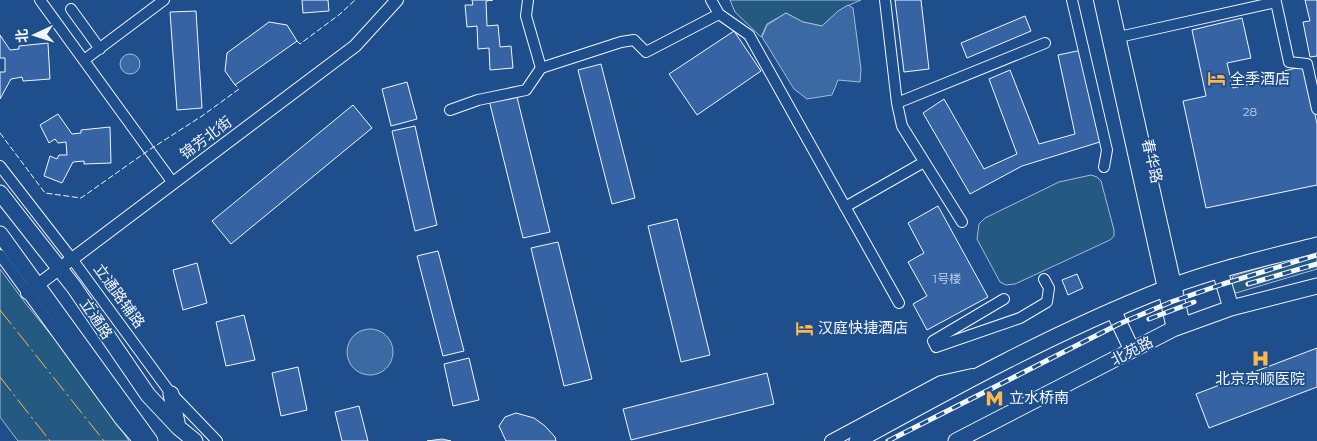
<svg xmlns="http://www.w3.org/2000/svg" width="1317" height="441" viewBox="0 0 1317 441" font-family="Montserrat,'Noto Sans SC',sans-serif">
<rect width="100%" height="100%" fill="#1f4e8c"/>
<!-- green -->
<path fill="#245a82" stroke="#a8bbd7" d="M730 0H861C843 7 836 13 822 26L803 22 786 13 767 24 761 37 735 12Z
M1091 175 1097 177 1101 181 1114 230V236L1110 240 1015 284 1006 285 1000 282 977 239 979 224 985 218 1059 182Z
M1317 251V269L1236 293 1230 286 1233 276Z
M0 269 26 304 85 376 129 441H18L0 417Z"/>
<!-- water -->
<path fill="#3b69a3" stroke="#a8bbd7" d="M848 5 853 8 861 69 860 82 838 80 832 95 807 99 794 89 762 37 767 25 786 13 803 22 822 26 838 11Z
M120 64a10 10 0 1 1 20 0a10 10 0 1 1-20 0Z
M347 352a23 23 0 1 1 46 0a23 23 0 1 1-46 0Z"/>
<!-- building -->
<path fill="#3563a3" stroke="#f2f6ff" d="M302 0H328L329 11 303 13Z
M472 0H493L486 1 487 26 498 25 500 47 511 46 513 68 490 70 489 48 478 49 477 26 467 27 465 5H473Z
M895 0H921L929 69 904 72Z
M1305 0H1317V56L1310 57 1303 22 1310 21Z
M196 11 202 108 177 110 170 12Z
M1025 16 1031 31 967 58 961 43Z
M1242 18 1251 58 1227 63 1233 88 1272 79 1271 74 1305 66 1317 124V185L1206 208 1183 101 1206 96 1192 30Z
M269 22 287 25 297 41 235 85 225 71 227 53Z
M734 31 761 71 697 115 669 74Z
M0 35 10 50 19 49V46L48 43 50 79 23 81 22 77 11 79 0 99V72H5V58H0Z
M1082 50 1103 141 1022 166 970 194 923 113 944 99 984 169 1017 154 989 79 1010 70 1039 144 1075 134 1058 55Z
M601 64 635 198 612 204 578 70Z
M407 82 417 119 391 126 382 89Z
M516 93 550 232 523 238 489 100Z
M353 105 372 128 231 244 212 221Z
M58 114 72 134 81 133V130L110 127 111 163 84 164V161L73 162 62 183 44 176 50 156 57 159 59 155H67L66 142 58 143 55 139 49 143 40 125Z
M415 126 437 225 415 231 392 131Z
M938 206 988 297 927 330 913 304 927 296 908 262 924 253 908 223Z
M677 219 710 355 681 362 648 226Z
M558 242 592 379 564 386 531 248Z
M438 251 464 351 443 356 417 256Z
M197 263 207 303 183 310 173 270Z
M1077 274 1083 288 1068 295 1062 280Z
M244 315 255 360 226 366 216 322Z
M1317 348V387L1209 428 1196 394Z
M469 358 479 400 453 406 444 364Z
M298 367 307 410 281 416 272 373Z
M767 373 774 404 631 440 623 409Z
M359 406 368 441H342L335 412Z
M516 413 534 418 545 426 555 437 556 441H506L499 426 505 417Z
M442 439 451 441H427Z"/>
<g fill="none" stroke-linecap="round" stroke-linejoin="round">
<defs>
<path id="minor" d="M40 0 173 183
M528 0 526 16 541 68 621 42 634 40 646 52 719 14 711 0
M885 0 897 103
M1072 0 1107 150 1104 167
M71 9 100 49
M719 14 749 35 899 303
M1119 37 1276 2 1289 62 1307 64 1317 109
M84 60 164 0
M450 110 478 100 526 90 541 68
M0 166 72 259 169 391 217 441
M845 207 924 162
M962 222 902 126 897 103 1045 43
M0 255 120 420 138 441
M1004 299 933 341 936 347 1020 318 1047 302 1049 288 1044 279"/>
<path id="tertiary" d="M1100 0 1173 329
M1111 0 1184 325
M27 293 355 46 397 0
M831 441 941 382 972 375"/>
<path id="primary" d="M0 193 74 287 148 395 179 428 195 441
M0 234 150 441
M1220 271 1231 308
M1113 310 1132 350
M171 394 178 427
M857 441C957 386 1057 331 1164 289 1213 270 1266 258 1317 245
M956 441 1173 329 1231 308 1317 286"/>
</defs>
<!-- minor casing -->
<use href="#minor" stroke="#f2f6ff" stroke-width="12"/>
<!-- tertiary casing -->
<use href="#tertiary" stroke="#f2f6ff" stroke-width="14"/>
<!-- primary casing -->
<use href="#primary" stroke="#f2f6ff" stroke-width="17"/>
<!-- minor -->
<use href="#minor" stroke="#1f4e8c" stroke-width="10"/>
<!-- tertiary -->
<use href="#tertiary" stroke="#1f4e8c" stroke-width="12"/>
<!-- primary -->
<use href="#primary" stroke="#1f4e8c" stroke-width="15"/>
<defs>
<path id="rail" d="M1248 284 1317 264
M1149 319 1194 302
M888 441 1119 324 1171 302 1223 284 1317 255"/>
</defs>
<!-- rail casing -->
<use href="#rail" stroke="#f2f6ff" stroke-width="5"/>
<!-- rail -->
<use href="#rail" stroke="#1f4e8c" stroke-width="3" stroke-dasharray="9" stroke-linecap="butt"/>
<!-- fence -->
<path stroke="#f2f6ff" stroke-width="1" stroke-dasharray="6 2.5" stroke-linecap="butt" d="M297 41 300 44 340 14 355 0
M0 133 45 193 81 198 149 150 202 116 239 89 235 85"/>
<!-- power -->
<path stroke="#ffb74d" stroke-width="1" stroke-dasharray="18 4 2.5 4" stroke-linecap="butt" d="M0 310 104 441
M0 377 50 441"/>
</g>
<!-- icons -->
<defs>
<symbol id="hotel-bare" viewBox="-9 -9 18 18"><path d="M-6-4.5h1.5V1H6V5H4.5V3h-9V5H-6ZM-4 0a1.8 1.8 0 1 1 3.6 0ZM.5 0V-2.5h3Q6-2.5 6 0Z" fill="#ffb74d" stroke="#1f4e8c" stroke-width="2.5" paint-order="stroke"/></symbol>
<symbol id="hospital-bare" viewBox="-9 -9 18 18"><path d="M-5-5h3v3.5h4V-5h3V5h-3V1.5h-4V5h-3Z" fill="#ffb74d" stroke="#1f4e8c" stroke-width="2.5" paint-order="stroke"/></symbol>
<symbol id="metro-bare" viewBox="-9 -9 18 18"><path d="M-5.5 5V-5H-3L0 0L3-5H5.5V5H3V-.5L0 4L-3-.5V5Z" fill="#ffb74d" stroke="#1f4e8c" stroke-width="2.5" paint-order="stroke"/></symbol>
</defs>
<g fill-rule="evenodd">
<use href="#hotel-bare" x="1204" y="66" width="25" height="25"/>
<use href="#hotel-bare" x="792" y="316" width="25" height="25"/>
<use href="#hospital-bare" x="1248" y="346" width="25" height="25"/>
<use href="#metro-bare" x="982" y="386" width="25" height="25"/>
</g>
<g text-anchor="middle" stroke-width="4" stroke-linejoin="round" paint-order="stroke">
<!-- number labels -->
<g font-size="12" fill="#c3d1e8">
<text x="1250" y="116">28</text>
<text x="947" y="283">1号楼</text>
</g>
<!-- poi labels -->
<g font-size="15" fill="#f2f6ff" stroke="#1f4e8c" text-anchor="start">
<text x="1230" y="84">全季酒店</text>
<text x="818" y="333">汉庭快捷酒店</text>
<text x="1260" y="384" text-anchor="middle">北京京顺医院</text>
<text x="1009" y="403">立水桥南</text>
</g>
<!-- street labels -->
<g font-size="15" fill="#f2f6ff" stroke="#1f4e8c">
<text transform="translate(206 138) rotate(-37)" y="5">锦芳北街</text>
<text transform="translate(1152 161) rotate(77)" y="5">春华路</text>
<text transform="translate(119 296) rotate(54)" y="5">立通路辅路</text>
<text transform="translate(96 319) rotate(56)" y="5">立通路</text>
<text transform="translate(1132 351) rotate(-27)" y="5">北苑路</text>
</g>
</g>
<!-- north arrow -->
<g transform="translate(35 35) rotate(266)" stroke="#1f4e8c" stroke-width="4" paint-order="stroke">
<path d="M0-4L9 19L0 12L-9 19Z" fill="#f2f6ff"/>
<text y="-8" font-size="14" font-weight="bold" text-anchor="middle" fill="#f2f6ff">北</text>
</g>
</svg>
